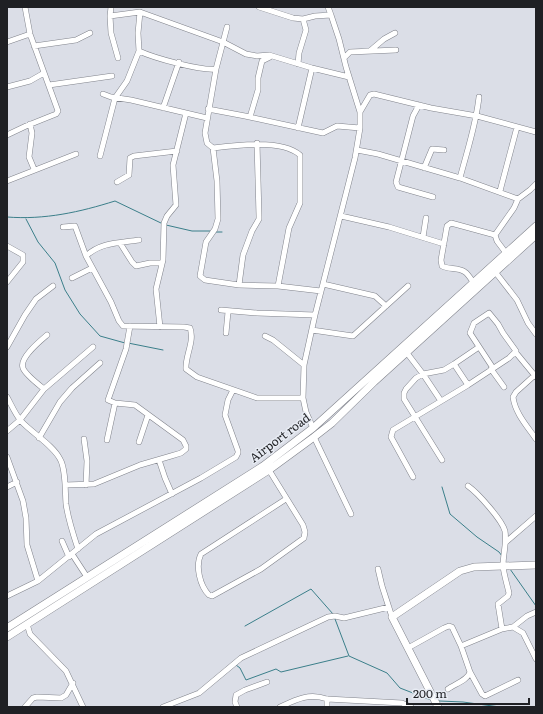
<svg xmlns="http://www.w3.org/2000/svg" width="543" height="714" viewBox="0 0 543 714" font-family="Literata,serif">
<rect width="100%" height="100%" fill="#dbdee7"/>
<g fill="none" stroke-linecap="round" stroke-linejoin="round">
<!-- stream -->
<path stroke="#3b7f8a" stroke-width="1" d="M7 217C45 220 80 212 115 201L163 224
M26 219 38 242 55 263 65 290 80 314 100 336 125 343
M166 225 192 231H210
M215 232H222
M128 343 163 350
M442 487 450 514 477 537 499 552 502 556
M510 569 536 606
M335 619 349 656 387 673 400 688 431 700
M245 626 311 589 333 614
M236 665 240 668 246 680 276 669 281 672 348 656
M439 701 463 702 500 707"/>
<defs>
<path id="street" d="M111 7 110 16 140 12 223 42 246 54 257 56 269 55 312 68 349 77
M259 7 293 18 303 19 315 16 331 15 339 39 346 67 360 112V128L355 158 315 315 304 365 303 398 306 412 313 428
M328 7 331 15
M140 12 138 33 139 51C154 58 201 71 216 69
M110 16 111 33 118 58
M227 27 216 69 205 133 207 143 213 148 217 181 218 219 215 229 206 242 200 276 205 280 239 285 278 286 321 291
M7 42 30 34
M34 46 76 40 90 33
M371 50 384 39 395 33
M345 57 350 52 396 50
M298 64 299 53 306 30 303 19
M49 85 112 76
M7 87 30 81 44 73
M103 94 111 97 131 100 207 118
M419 105 413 116 396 182 398 187 433 197
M163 108 179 62
M208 109 245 116 323 133 337 126 360 128
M360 112 370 95 374 94 431 108 477 116 536 132
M250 117 258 90V78L262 61 270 57
M30 124 32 133 29 157 34 169
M298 128 312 68
M7 135 26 126 56 114 58 111 30 34 25 7
M213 148C236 145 282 139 300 155V203L289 228 278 286
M357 150 378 154 460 178 518 199
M100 156 115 98 127 81 139 51
M424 168 432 149 444 150
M460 178C467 151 476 125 479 97
M7 181 76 154
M117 182 129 175 130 158 134 156 177 151
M500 191 517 127
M341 216 389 227 444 244
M63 227 75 226 86 256 111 302 119 321 123 326 184 327 190 328C195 341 185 356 186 369L197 377 257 398H303
M423 237 426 218
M120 243 132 262 136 266 150 263H162
M7 246 23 255V262L7 282
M506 253 497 241 495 235 514 208 518 199 530 190 536 184
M86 256C101 242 120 243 139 240
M496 273 517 300 528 323 536 334
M72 278 92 268
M473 282C471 279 468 274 465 272 458 267 449 270 442 266L441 260 447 226 451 223 495 235
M323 284 375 296 386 306
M239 285 243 255 252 231 259 219V216L257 143
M221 310 257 313 315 315
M160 327 156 289 163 260 164 223 167 216 176 205 173 165 186 113
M312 330 353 336 408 286
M226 333 228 312
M265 336 273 340 304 365
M7 347 25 315 36 299 53 286
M407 353 423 374 441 401
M514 354 515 353 517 354 536 377
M454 364 479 347
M491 369 504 387
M536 374 516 392 513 397C515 413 527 426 536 439
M44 389C39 385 25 374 23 368 19 358 40 341 47 335
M7 397C11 404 15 414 21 421 32 433 53 445 60 459 66 469 65 492 66 504 68 519 73 534 78 549
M7 431 20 420 44 389 93 347
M314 437 351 514
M39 438 60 402 72 388 100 363
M84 439 87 461 86 485
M107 440 115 403
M139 442 148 415
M7 457 23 501 26 518 27 545 38 581
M159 460 165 478 172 494
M442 460 404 399V393L406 389 416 378 423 374 444 370 454 364 468 385
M269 470 303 525 305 532 304 538 261 569 212 596 209 595C200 586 195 566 201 554L286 499
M413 477 391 437 393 430 468 385 509 358 516 351 503 333 498 324 489 313 474 323 470 333 493 368
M65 485 94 484 140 465 171 456 181 453 186 449V446L183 440 135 405 115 403 108 400 126 349 130 326
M468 486C478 493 502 520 505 531 507 543 503 554 503 566 504 575 507 584 509 593L508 596 498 604 502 629
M7 487 17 482
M62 541 69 557
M506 542 536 516
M72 554 87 577
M378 569 382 586 392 617
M7 596 38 581 96 534 201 478 236 457 238 453V451L225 415 228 400 233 390
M27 624 30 634 66 671 83 707
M513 627 523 633 536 659
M461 646 502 629 513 627 527 616 536 612
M408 648 444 628 449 626 452 627 461 646 470 672C468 680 455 684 448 689
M470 672 482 694 485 696 518 680
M25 707 33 698 37 697 61 698 66 695 73 683
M163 707 199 693 241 658 328 617 335 616 344 618 389 607
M237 707 235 702 236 695 245 690 267 682
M280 707C297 699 309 693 327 699L402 703 411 707
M327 707V699"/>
<path id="secondary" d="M7 628 263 466 313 428 536 226
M7 637 269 470 314 437 332 423 374 382 536 235
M438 707 392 617 460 571 474 567 536 565"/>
</defs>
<!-- street casing -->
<use href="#street" stroke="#80838b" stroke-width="6"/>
<!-- secondary casing -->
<use href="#secondary" stroke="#80838b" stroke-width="8"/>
<!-- street -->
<use href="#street" stroke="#fff" stroke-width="5"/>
<!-- secondary -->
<use href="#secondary" stroke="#fff" stroke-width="7"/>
</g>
<g text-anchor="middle" stroke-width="3" stroke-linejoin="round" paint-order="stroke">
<!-- street labels -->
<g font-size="12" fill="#1f2024" stroke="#e8ecf4">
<text transform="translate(280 438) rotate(-37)" y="4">Airport road</text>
</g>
</g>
<!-- border -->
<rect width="543" height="714" fill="none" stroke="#1f2024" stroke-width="16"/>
<!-- scale -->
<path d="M407 698v6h122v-6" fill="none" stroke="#1f2024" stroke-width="2"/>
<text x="413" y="698" font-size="12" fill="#1f2024" stroke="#e8ecf4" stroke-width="3" paint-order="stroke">200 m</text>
</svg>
